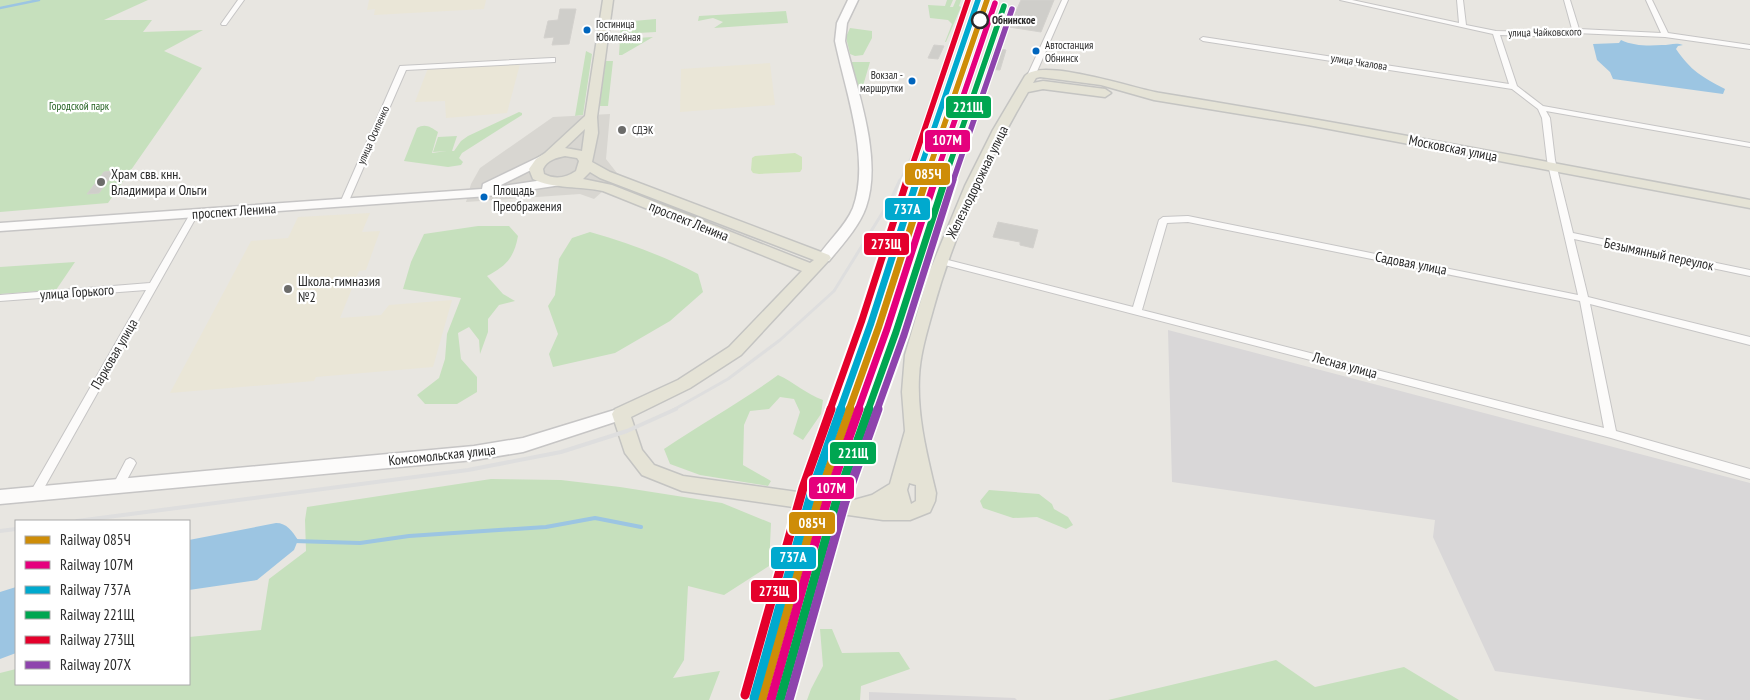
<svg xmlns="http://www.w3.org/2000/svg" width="1750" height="700" viewBox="0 0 1750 700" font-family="'PT Sans Narrow',sans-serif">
<rect width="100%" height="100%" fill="#e8e6e1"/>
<!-- industrial -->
<path fill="#d9d7d8" d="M1168 330 1750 483V700H1705L1495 671 1433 537 1435 520 1172 482Z
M869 692 1015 698 1017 700H869Z"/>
<!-- education -->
<path fill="#eae6d7" d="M369 0H486L484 9 374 15 375 9 367 10Z
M517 63 520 64 507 113 446 118 445 101 415 102 428 68Z
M770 63 775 105 680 112 681 69Z
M370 213 362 232 380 231 366 270 359 271 340 318 381 315 389 305 452 300 433 367 316 377 314 381 170 393 251 241 288 238 298 217Z"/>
<!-- green -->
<path fill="#c6e0bd" d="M0 0H148L104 20H152L143 32 203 30 164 51 202 68 108 203 0 212Z
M947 0H953L950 7H953L956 0H961L959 6 961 7 946 42H945L952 24 948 20 930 18 928 5 945 6Z
M786 11 788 23 714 28 723 22 713 18 698 21 699 16Z
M656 19V32L620 34 622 22Z
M850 28 872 31V38L863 55 855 56 850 54 846 37Z
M653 37 622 55H619L620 39Z
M586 51 592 54 583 115 575 116Z
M605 61H613L608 106H600L599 104Z
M849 62H870L860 96 856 95Z
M519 112 522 113V115L462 153 459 158 463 162 461 165 448 167 404 161 417 128C425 123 431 127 438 132L432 153 447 151 433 152 438 137 457 136 452 151H454L461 141 468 136Z
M478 226H509L518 236C514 258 506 266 487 276L503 294 515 301 499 305 488 319V332L480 354 479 340 469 327 458 333 461 359 477 377V392L457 404H425L417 395 439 378 445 359 447 334 461 298 403 289 411 262 424 234Z
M590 232C628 243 664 256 698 274L703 292 670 321 615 353 553 367 549 354 558 334 548 306 555 295 559 259 572 238Z
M75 262 56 290 0 294V267Z
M778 375C794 382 806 394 823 400L821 414 803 440 793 434 800 412 794 399 780 397 769 409 750 411 744 425 743 465 771 481 768 486 700 475 670 464 664 449C702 423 741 402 778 375Z
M491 479 561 480 620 487 722 503 771 523 769 566 724 595 688 586 684 660 673 678 720 671 709 700H0V673L16 669V684H189V637L261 630 269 579 306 551 305 520 307 507Z
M989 490 1039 494 1052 504 1054 509 1068 517 1073 525 1066 529 1037 517 1013 518 983 508 980 501Z
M820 629H832L842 653 899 652 910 669 861 686 860 700H807L811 689 823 666Z
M1276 660 1315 687 1404 667 1459 700H1108Z"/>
<!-- pitch -->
<path fill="#cfe4bb" d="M795 153 802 157V169L800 172 759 174 753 173 751 170 752 158 755 156Z"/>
<!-- plaza -->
<path fill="#d8d6d1" d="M610 114 606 159 617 173 621 175 594 199 580 194 466 202 471 184 480 168 553 117Z"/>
<!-- water -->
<path fill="#9cc5e2" d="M1621 40C1633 46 1649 46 1662 45 1670 45 1676 42 1683 45L1678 46 1676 49C1691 71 1702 77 1725 89L1723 94 1613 79 1610 72 1597 60 1593 44 1619 43Z
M276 523C287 523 292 531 298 540L294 550 257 580 189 590V540Z
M16 587V653L0 659V592Z"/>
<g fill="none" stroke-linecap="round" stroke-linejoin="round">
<!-- stream-far1 -->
<path stroke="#9cc5e2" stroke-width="2.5" d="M0 8 39 0"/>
<!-- stream -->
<path stroke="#9cc5e2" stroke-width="4" d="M294 541 360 543 409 536 546 527 595 518 641 527"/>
</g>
<!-- building -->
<path fill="#cfceca" stroke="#d3d1cd" d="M1021 0H1054L1041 32 1009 27Z
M560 9H576L569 44 552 45 554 37 544 38 548 21 558 20Z
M934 45 944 46 938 59 928 58Z
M993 48 1006 50 1000 70 987 69Z
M115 171 99 193 87 194 104 172Z
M998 222 1038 230 1033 248 1020 245V242L993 237Z"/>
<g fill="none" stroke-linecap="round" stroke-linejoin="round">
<defs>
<path id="street" d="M238 0H244L226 25H222L221 24Z
M1062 0H1068L1035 76 1028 78 1027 76Z
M1340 0H1352L1459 23 1457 0H1463L1466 25 1496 31 1535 32 1572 29 1564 0H1570L1579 29 1661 33 1646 0H1652L1668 33 1750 45V49L1665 37 1576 33 1535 36 1500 35 1517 86 1543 106 1750 143V147L1546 111 1550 118 1555 160 1573 233 1750 270V276L1574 239 1588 297 1750 337V345L1590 304 1616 431 1750 469V479L1611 438 937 263 935 261 940 258 1133 307 1159 220 1163 217 1188 216 1578 295 1547 160 1542 118 1538 109 1512 89 1203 41 1200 39 1203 37 1509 84 1493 34ZM1188 222 1580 301 1604 428 1142 310 1167 223Z
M552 58H555V62L406 70 348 203 347 205H341L340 203 400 66Z
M194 211 198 214 39 497 35 499 31 497 29 494 31 491 146 290 0 301V295L150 283 190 214Z
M130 458 134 460 136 463 122 489 118 491 114 489 112 486 114 483 126 460Z"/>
<path id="secondary" d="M848 0H858L847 23 845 41C857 90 883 158 866 207 859 227 842 245 829 261H819L817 258C828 241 845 227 853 208 871 159 845 90 835 41L837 23Z
M543 155 549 159 547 162 497 187 557 178 561 179 563 182 561 185 488 196 0 231V223L482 189 483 184Z
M621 408 627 410 629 414 627 418 523 452 474 460 0 504V490L474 446 523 438Z"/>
<path id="primary" d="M603 0H613L597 117 598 133 592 162 610 172 829 255 831 258 741 355 690 388 631 417 642 450 654 465 683 476 854 500 872 495 890 484 905 431 902 392 905 355 929 273 965 186 993 130 1025 76C1041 57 1135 89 1160 93 1357 125 1553 163 1750 200V208L1308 125 1154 100 1101 85 1040 77 1036 78 1033 83 1043 81 1105 89 1111 93 1105 97 1043 89 1028 92C988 160 954 233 933 310 927 332 920 354 919 377 917 416 927 455 936 493L935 501 930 512 910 520H883L682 491 642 475 625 453 612 414 615 409 678 380 729 347 802 271 603 191C581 186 553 189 533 179L529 169 536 159 545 153 585 116ZM585 129 582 151 565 148ZM565 156 577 158 579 161 576 171C566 178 555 180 544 174L543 169C547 160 556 158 565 156ZM590 172 600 178 814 260 810 263 612 185 583 179ZM909 483 916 485V501L911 504 907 490Z"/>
</defs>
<!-- street casing -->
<use href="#street" stroke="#c6c5c5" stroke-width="2"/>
<!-- secondary casing -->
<use href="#secondary" stroke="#c6c5c5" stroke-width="3"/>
<!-- primary casing -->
<use href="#primary" stroke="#c4c4c2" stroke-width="3"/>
<!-- street -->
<use href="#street" fill="#fcfbfa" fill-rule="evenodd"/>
<!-- secondary -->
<use href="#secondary" fill="#fcfbfa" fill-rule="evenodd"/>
<!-- primary -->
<use href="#primary" fill="#e5e3d6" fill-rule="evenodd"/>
<!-- rail-far2 -->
<path stroke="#dedede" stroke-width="2.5" d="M900 181 933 112"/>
<!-- rail-far1 -->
<path stroke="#dedede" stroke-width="3" d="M673 410 728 379 780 340 834 291 891 199 900 180"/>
<!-- rail -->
<path stroke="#dedede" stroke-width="4" d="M77 521 468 470 561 452 627 431 676 409
M0 531 16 529"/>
<defs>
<path id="rail-1-far2" d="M925 181 987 0"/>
<path id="rail-1-far1" d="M849 410 879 326 926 180"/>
<path id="rail-1" d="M762 700 820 494 850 409"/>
<path id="rail-2-far2" d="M934 181 995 3"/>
<path id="rail-2-far1" d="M858 410 887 329 935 180"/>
<path id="rail-2" d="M771 700 828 497 859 409"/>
<path id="rail-3-far2" d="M916 181 978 0"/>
<path id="rail-3-far1" d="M840 410 871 323 917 180"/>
<path id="rail-3" d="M754 698 812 491 841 409"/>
<path id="rail-4-far2" d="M944 181 1004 6"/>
<path id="rail-4-far1" d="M868 410 896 332 945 180"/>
<path id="rail-4" d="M780 700 837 499 869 409"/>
<path id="rail-5-far2" d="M907 181 968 0"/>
<path id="rail-5-far1" d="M830 410 862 320 907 180"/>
<path id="rail-5" d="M745 695 803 488 831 409"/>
<path id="rail-6-far2" d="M953 181 1012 9"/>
<path id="rail-6-far1" d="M877 410 904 335 953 180"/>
<path id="rail-6" d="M789 700 845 502 878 409"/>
</defs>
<!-- rail-1-far2 casing -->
<use href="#rail-1-far2" stroke="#fff" stroke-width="8"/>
<!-- rail-1-far1 casing -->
<use href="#rail-1-far1" stroke="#fff" stroke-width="11"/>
<!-- rail-1 casing -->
<use href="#rail-1" stroke="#fff" stroke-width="12"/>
<!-- rail-2-far2 casing -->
<use href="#rail-2-far2" stroke="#fff" stroke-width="8"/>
<!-- rail-2-far1 casing -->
<use href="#rail-2-far1" stroke="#fff" stroke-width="11"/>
<!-- rail-2 casing -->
<use href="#rail-2" stroke="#fff" stroke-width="12"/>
<!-- rail-3-far2 casing -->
<use href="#rail-3-far2" stroke="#fff" stroke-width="8"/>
<!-- rail-3-far1 casing -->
<use href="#rail-3-far1" stroke="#fff" stroke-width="11"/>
<!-- rail-3 casing -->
<use href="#rail-3" stroke="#fff" stroke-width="12"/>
<!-- rail-4-far2 casing -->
<use href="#rail-4-far2" stroke="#fff" stroke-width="8"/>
<!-- rail-4-far1 casing -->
<use href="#rail-4-far1" stroke="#fff" stroke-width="11"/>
<!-- rail-4 casing -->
<use href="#rail-4" stroke="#fff" stroke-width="12"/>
<!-- rail-5-far2 casing -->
<use href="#rail-5-far2" stroke="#fff" stroke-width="8"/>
<!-- rail-5-far1 casing -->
<use href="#rail-5-far1" stroke="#fff" stroke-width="11"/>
<!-- rail-5 casing -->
<use href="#rail-5" stroke="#fff" stroke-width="12"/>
<!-- rail-6-far2 casing -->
<use href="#rail-6-far2" stroke="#fff" stroke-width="8"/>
<!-- rail-6-far1 casing -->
<use href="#rail-6-far1" stroke="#fff" stroke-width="11"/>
<!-- rail-6 casing -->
<use href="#rail-6" stroke="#fff" stroke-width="12"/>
<!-- rail-1-far2 -->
<use href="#rail-1-far2" stroke="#ce8d08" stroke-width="5.5"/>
<!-- rail-1-far1 -->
<use href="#rail-1-far1" stroke="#ce8d08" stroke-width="7"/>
<!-- rail-1 -->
<use href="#rail-1" stroke="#ce8d08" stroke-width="9"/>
<!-- rail-2-far2 -->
<use href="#rail-2-far2" stroke="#e5007d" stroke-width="5.5"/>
<!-- rail-2-far1 -->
<use href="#rail-2-far1" stroke="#e5007d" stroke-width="7"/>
<!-- rail-2 -->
<use href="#rail-2" stroke="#e5007d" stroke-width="9"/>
<!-- rail-3-far2 -->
<use href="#rail-3-far2" stroke="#00a9ce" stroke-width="5.5"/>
<!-- rail-3-far1 -->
<use href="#rail-3-far1" stroke="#00a9ce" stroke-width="7"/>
<!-- rail-3 -->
<use href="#rail-3" stroke="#00a9ce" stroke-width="9"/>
<!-- rail-4-far2 -->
<use href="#rail-4-far2" stroke="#00a651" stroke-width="5.5"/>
<!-- rail-4-far1 -->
<use href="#rail-4-far1" stroke="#00a651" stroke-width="7"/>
<!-- rail-4 -->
<use href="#rail-4" stroke="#00a651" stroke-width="9"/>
<!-- rail-5-far2 -->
<use href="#rail-5-far2" stroke="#e4002b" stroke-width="5.5"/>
<!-- rail-5-far1 -->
<use href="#rail-5-far1" stroke="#e4002b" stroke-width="7"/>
<!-- rail-5 -->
<use href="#rail-5" stroke="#e4002b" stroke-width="9"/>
<!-- rail-6-far2 -->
<use href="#rail-6-far2" stroke="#8e44ad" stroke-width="5.5"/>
<!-- rail-6-far1 -->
<use href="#rail-6-far1" stroke="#8e44ad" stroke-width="7"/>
<!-- rail-6 -->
<use href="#rail-6" stroke="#8e44ad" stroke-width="9"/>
</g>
<!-- markers -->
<circle fill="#fff" stroke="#2a2a2a" stroke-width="2.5" cx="980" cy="20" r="8"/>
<g fill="#0065bd" stroke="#fff" stroke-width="2">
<circle cx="587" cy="30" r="4.5"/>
<circle cx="1036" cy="51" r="4.5"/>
<circle cx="912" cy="81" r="4.5"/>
<circle cx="484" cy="197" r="4.5"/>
</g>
<g fill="#6c6c6a" stroke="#fff" stroke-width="2">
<circle cx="622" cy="130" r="5"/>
<circle cx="101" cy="182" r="5"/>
<circle cx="288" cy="289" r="5"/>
</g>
<g text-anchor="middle" stroke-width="4.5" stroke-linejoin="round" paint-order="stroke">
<!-- far-stop labels -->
<g font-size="11" font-weight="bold" fill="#2a2a2a" stroke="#fff" text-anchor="start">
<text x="992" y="24">Обнинское</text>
</g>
<!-- far-bus labels -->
<g font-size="11" fill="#2a2a2a" stroke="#fff" text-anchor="start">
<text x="596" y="28">Гостиница<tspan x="596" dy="13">Юбилейная</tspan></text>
<text x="1045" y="49">Автостанция<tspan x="1045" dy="13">Обнинск</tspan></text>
<text x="903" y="79" text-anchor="end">Вокзал -<tspan x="903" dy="13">маршрутки</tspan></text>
</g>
<!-- far-street labels -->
<g font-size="11" fill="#2a2a2a" stroke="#fff">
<text transform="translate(1545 32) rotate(-1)" y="4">улица Чайковского</text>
<text transform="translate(1359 62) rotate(9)" y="4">улица Чкалова</text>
<text transform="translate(373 135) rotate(-66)" y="4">улица Осипенко</text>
</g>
<!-- far-park labels -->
<g font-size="11" fill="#246121" stroke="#fff">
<text x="79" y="110">Городской парк</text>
</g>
<!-- far-poi labels -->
<g font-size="11" fill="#2a2a2a" stroke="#fff" text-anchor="start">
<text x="632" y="134">СДЭК</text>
</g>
<!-- bus labels -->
<g font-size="13" fill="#2a2a2a" stroke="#fff" text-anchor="start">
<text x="493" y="195">Площадь<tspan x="493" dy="16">Преображения</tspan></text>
</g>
<!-- street labels -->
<g font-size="14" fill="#2a2a2a" stroke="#fff">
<text transform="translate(1453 148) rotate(11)" y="5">Московская улица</text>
<text transform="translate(977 182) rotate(-64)" y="5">Железнодорожная улица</text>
<text transform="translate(234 211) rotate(-4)" y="5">проспект Ленина</text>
<text transform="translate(689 221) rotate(22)" y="5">проспект Ленина</text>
<text transform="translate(1659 254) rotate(12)" y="5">Безымянный переулок</text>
<text transform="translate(1411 263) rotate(11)" y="5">Садовая улица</text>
<text transform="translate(77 292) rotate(-4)" y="5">улица Горького</text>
<text transform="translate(114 354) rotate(-60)" y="5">Парковая улица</text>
<text transform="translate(1345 365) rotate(15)" y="5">Лесная улица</text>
<text transform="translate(442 455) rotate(-6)" y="5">Комсомольская улица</text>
</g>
<!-- poi labels -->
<g font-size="14" fill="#2a2a2a" stroke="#fff" text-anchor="start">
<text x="111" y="179">Храм свв. кнн.<tspan x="111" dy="16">Владимира и Ольги</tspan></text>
<text x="298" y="286">Школа-гимназия<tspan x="298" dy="16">№2</tspan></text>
</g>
</g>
<g stroke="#fff" stroke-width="2">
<rect x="945" y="95" width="47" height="24" rx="5" fill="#00a651"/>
<rect x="924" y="129" width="47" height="24" rx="5" fill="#e5007d"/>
<rect x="904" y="162" width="47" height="24" rx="5" fill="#ce8d08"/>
<rect x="884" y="197" width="47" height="24" rx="5" fill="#00a9ce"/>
<rect x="863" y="232" width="47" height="24" rx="5" fill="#e4002b"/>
<rect x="829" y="441" width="48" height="24" rx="5" fill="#00a651"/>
<rect x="808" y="476" width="47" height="24" rx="5" fill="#e5007d"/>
<rect x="788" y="511" width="48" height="24" rx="5" fill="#ce8d08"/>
<rect x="770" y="546" width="47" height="24" rx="5" fill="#00a9ce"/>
<rect x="750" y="579" width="48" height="24" rx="5" fill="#e4002b"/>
</g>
<g font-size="14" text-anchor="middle" font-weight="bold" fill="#fff">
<text x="968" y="112">221Щ</text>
<text x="947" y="145">107М</text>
<text x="928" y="179">085Ч</text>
<text x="907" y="214">737А</text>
<text x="886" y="249">273Щ</text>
<text x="853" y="458">221Щ</text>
<text x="831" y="493">107М</text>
<text x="812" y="528">085Ч</text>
<text x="793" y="562">737А</text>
<text x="774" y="596">273Щ</text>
</g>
<!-- legend -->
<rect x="15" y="520" width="175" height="165" fill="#ffffff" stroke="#aaaaaa"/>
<rect x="25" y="536" width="25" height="8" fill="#ce8d08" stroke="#aaaaaa"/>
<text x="60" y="545" font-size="15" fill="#2a2a2a">Railway 085Ч</text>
<rect x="25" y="561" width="25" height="8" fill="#e5007d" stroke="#aaaaaa"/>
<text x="60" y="570" font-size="15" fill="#2a2a2a">Railway 107М</text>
<rect x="25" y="586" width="25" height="8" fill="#00a9ce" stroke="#aaaaaa"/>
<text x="60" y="595" font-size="15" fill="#2a2a2a">Railway 737А</text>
<rect x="25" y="611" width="25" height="8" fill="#00a651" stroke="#aaaaaa"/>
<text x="60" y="620" font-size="15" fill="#2a2a2a">Railway 221Щ</text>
<rect x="25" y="636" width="25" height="8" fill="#e4002b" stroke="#aaaaaa"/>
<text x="60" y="645" font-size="15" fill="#2a2a2a">Railway 273Щ</text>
<rect x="25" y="661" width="25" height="8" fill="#8e44ad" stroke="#aaaaaa"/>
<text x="60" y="670" font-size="15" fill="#2a2a2a">Railway 207Х</text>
</svg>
